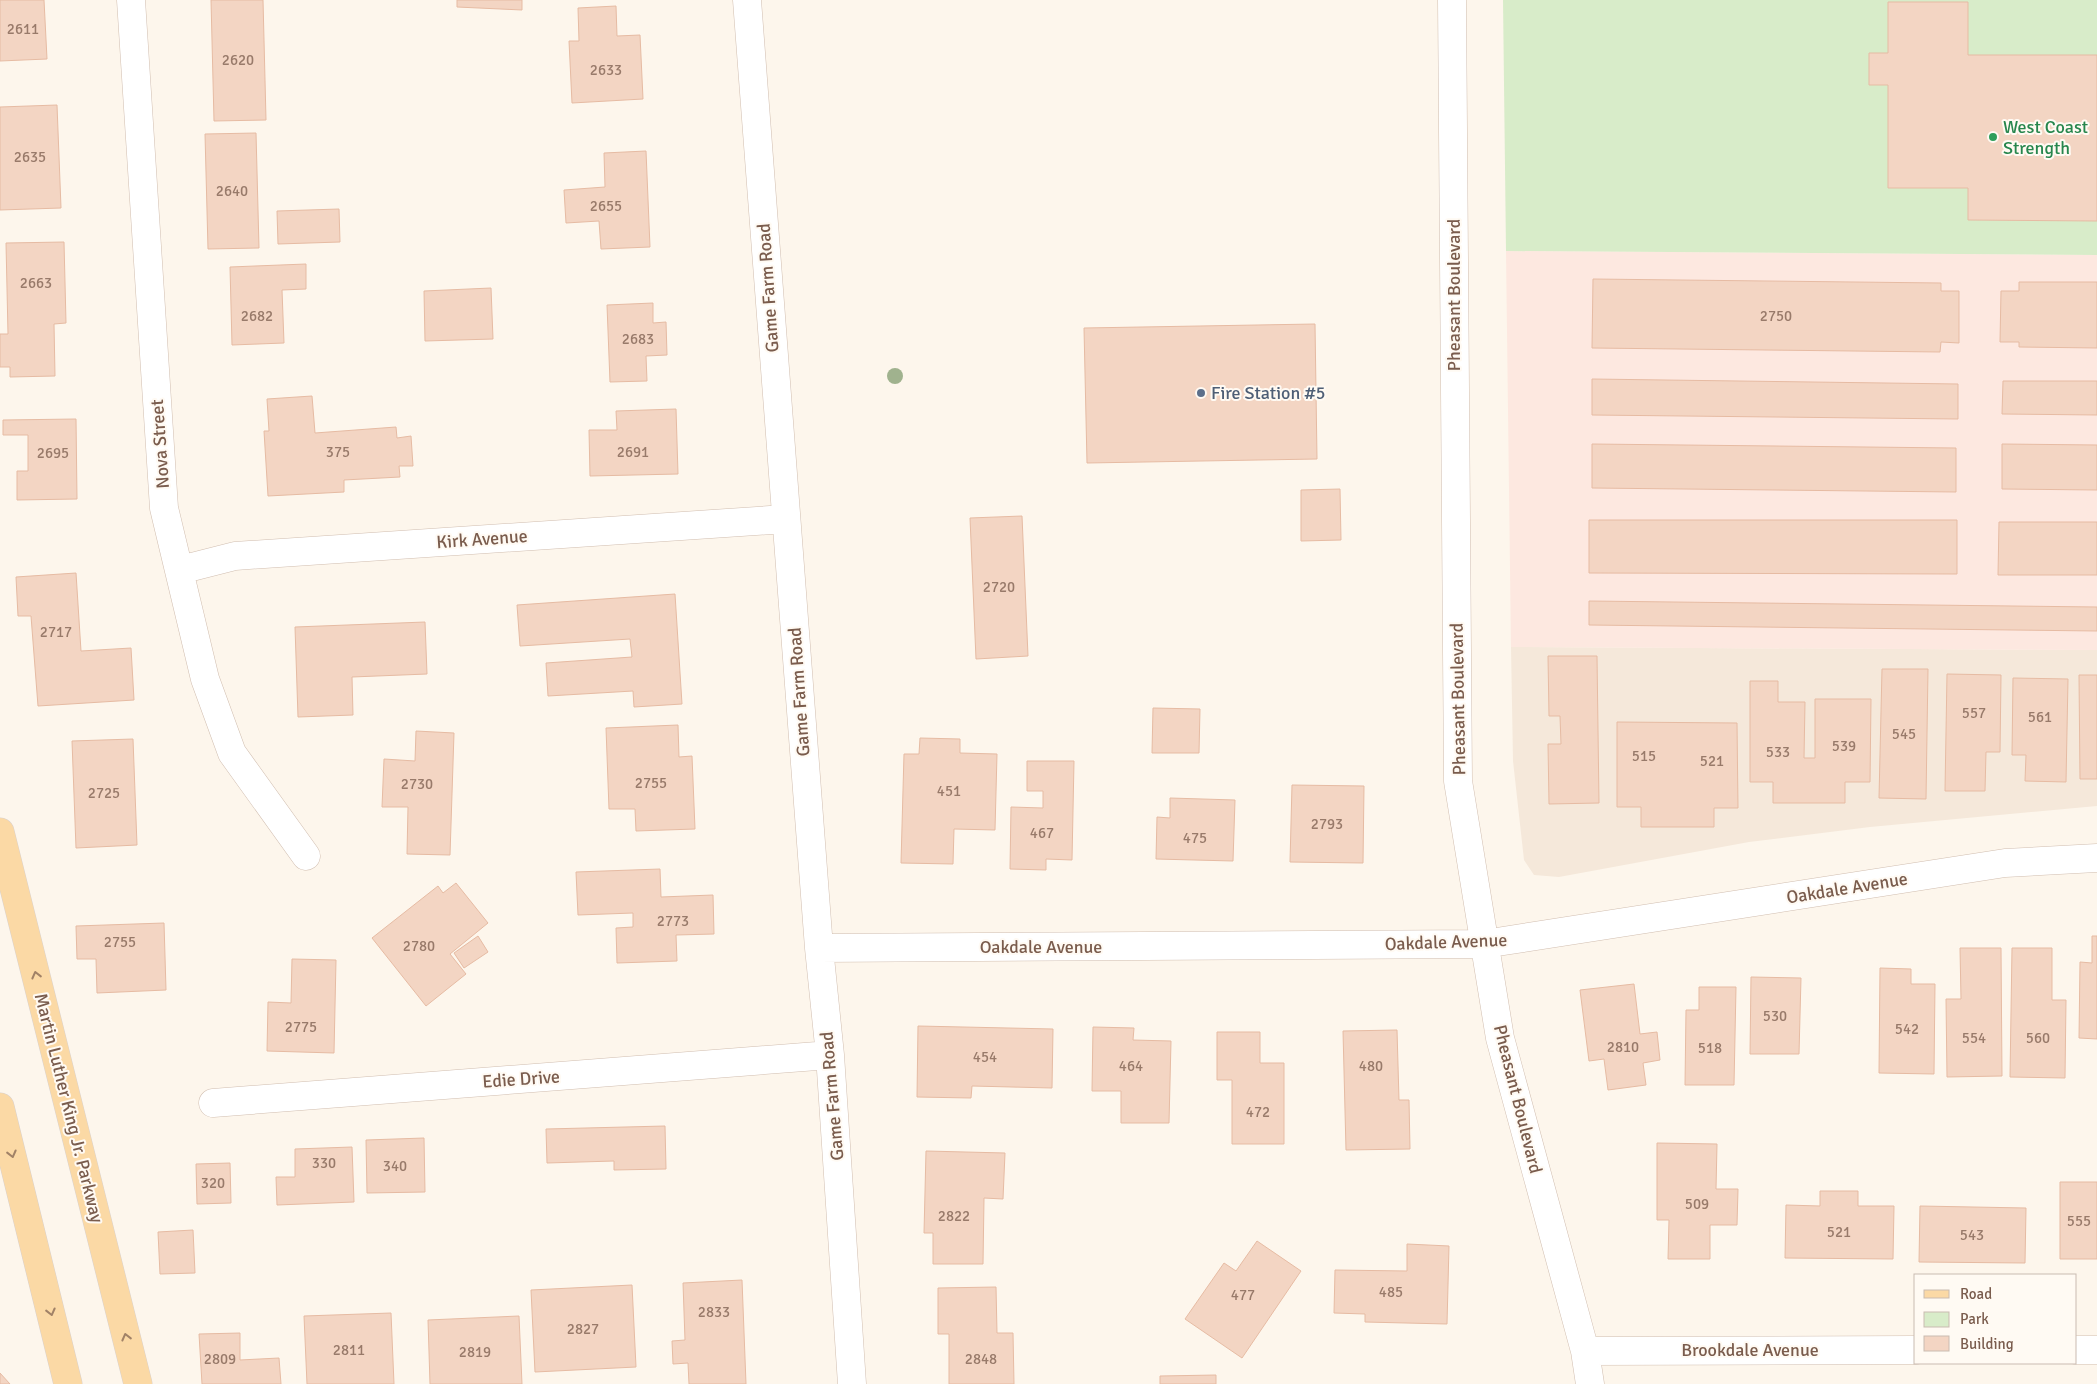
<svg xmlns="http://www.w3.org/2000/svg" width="2097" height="1384" viewBox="0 0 2097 1384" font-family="Signika,sans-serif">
<rect width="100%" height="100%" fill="#fdf6ec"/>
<!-- residential -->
<path fill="#f5e8da" d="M1511 647 2097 650V806L1870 827 1749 842 1559 877 1534 875 1524 860 1513 761Z"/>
<!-- commercial -->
<path fill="#fde8e0" d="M1506 251 2097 255V650L1511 647Z"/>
<!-- green -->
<path fill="#d8ecc9" d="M1503 0H2097V255L1506 251Z"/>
<!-- building -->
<path fill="#f3d5c3" stroke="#e6bba3" d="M0 0H44L47 59 0 61Z
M211 0H263L266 120 214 121Z
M457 0H522V10L457 7Z
M1888 2H1968V55H2097V221L1968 220V188H1888V85H1869V53H1888Z
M616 6 617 36 640 35 643 99 572 103 569 41H579L578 8Z
M57 105 61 208 0 210V107Z
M256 133 259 248 208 249 205 134Z
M646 151 650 247 601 249 599 221 566 223 564 190 605 187 604 153Z
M339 209 340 242 278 244 277 211Z
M64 242 66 323 54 324 55 376 10 377V367H0V334H8L6 243Z
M306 264V289L282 290 284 343 232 345 230 267Z
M1593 279 1941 283V291H1959V343L1941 342 1940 352 1592 348Z
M2019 282H2097V348L2019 347V342H2000L2001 291H2019Z
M491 288 493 339 425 341 424 291Z
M653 303V323L666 322 667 355 646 356 647 381 610 382 607 305Z
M1315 324 1317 459 1087 463 1084 328Z
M1592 379 1958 384V419L1592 415Z
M2003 381H2097V415L2002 414Z
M312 396 315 433 396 427 397 438 411 436 413 466H399L400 477 344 480V492L268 496 264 431H269L267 399Z
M676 409 678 474 590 476 589 430H617L616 411Z
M76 419 77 499 17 500V471H28V435H3V420Z
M1592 444 1956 448V492L1592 488Z
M2002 444 2097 445V490L2002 489Z
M1340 489 1341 540 1301 541V490Z
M1022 516 1028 656 976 659 970 518Z
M1589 520H1957V574L1589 573Z
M1999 522H2097V575H1998Z
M76 573 81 651 131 648 134 700 38 706 31 616H18L16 577Z
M675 594 682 704 634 707 633 691 548 696 546 663 632 657 630 639 520 646 517 605Z
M1589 601 2097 607V631L1589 625Z
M425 622 427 674 352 677 353 715 298 717 295 627Z
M1548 656H1597L1599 803 1549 804 1548 744H1561L1560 716H1549Z
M1882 669H1928L1926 799 1879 798Z
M1947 674 2001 675 2000 752H1986L1985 791H1945Z
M2079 675H2097V779H2080Z
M2013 678 2068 679 2066 782 2025 781 2026 755H2012Z
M1750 681H1778V702H1805L1804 758H1815V699H1871L1870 782H1845V803H1773V782H1750Z
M1153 708 1200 709 1199 753H1152Z
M1617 722 1737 723 1738 808H1714V827H1641V807H1617Z
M678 725 679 757 692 756 695 829 636 831 635 809H609L606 728Z
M416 731 454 733 450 855 407 854 408 807H382L384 759 415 761Z
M920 738 960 739V753L997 754 995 830 954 829 953 864 901 863 904 754H919Z
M133 739 137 845 76 848 72 741Z
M1027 761H1074L1072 860 1046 859V870L1010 869 1011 807 1043 808V791H1027Z
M1292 785 1364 786 1363 863 1290 862Z
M1170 798 1235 800 1233 861 1156 859 1157 817 1170 818Z
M660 869 661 897 713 895 714 934 676 935 677 961 617 963 616 928 633 927V913L578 915 576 872Z
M456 883 488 923 450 954 466 974 426 1006 372 938 438 886 443 893Z
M164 923 166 990 97 993 96 959H77L76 926Z
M478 936 488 952 464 968 454 953Z
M2092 936H2097V1039L2079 1038 2080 962 2092 963Z
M1960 948H2001L2002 1076 1947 1077 1946 999H1961Z
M2012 948H2052V1000H2066L2065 1078 2010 1077Z
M292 959 336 960 334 1053 267 1051 268 1002 291 1003Z
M1880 968 1911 969V984H1935L1934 1074 1879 1073Z
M1751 977 1801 978 1799 1054H1750Z
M1634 984 1640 1034 1657 1032 1660 1060 1643 1063 1646 1085 1608 1090 1604 1059 1589 1061 1580 990Z
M1699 987H1736L1734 1085H1685L1686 1010H1699Z
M918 1026 1053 1029 1052 1088 972 1086 971 1098 917 1097Z
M1093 1027 1134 1028 1133 1040 1171 1041 1169 1123H1121V1091H1092Z
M1397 1030 1399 1100H1409L1410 1149 1346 1150 1343 1031Z
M1217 1032H1260V1063H1284V1144H1232V1080H1217Z
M665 1126 666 1169 614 1170V1161L547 1163 546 1129Z
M424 1138 425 1192 367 1193 366 1140Z
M1657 1143 1717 1144 1716 1189H1738L1737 1225H1710V1259H1668L1669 1220H1657Z
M352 1147 354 1202 277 1205 276 1177H295V1149Z
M926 1151 1005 1153 1003 1199 984 1198 983 1264H933V1233H924Z
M230 1163 231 1203 197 1204 196 1164Z
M2060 1182H2097V1259H2060Z
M1820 1191H1858V1206H1894L1893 1259 1785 1258 1786 1205 1820 1206Z
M1920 1206 2026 1208 2025 1263 1919 1262Z
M193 1230 195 1273 160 1274 158 1232Z
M1257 1241 1301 1271 1242 1358 1185 1319 1224 1263 1236 1271Z
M1407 1244 1449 1246 1447 1324 1365 1322V1314L1334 1313 1335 1270 1407 1271Z
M742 1280 746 1384H689L688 1363 673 1364 672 1341 685 1340 683 1283Z
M632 1285 636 1367 535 1372 531 1290Z
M996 1287 997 1333H1013L1014 1384H949V1334H938V1288Z
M391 1313 394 1384H307L304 1316Z
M519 1316 522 1384H430L428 1320Z
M240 1333V1360L279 1358 281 1384H202L199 1334Z
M0 1373 10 1384H0Z
M1216 1375V1384H1160V1376Z"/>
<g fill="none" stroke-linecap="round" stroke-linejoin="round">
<defs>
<path id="minor" d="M131 0 164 508 205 679 232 753 306 856
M747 0 819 948 830 1055 852 1384
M1452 0 1458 781 1500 1038 1585 1351 1590 1384
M180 570 235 556 786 519
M819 948 1484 944 2005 863 2097 858
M213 1103 830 1055
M2076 1350H2097
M1585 1351 1916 1350"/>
<path id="major" d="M0 832 138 1384
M0 1107 68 1384"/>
</defs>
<!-- minor casing -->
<use href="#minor" stroke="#d1beb0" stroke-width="29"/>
<!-- major casing -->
<use href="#major" stroke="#dad1cd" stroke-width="29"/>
<!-- minor -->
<use href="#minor" stroke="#fff" stroke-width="28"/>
<!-- major -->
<use href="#major" stroke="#fbd9a5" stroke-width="28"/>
</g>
<!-- trees -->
<circle fill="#a0b28e" cx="895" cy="376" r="8"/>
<!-- one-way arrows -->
<defs><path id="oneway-chevron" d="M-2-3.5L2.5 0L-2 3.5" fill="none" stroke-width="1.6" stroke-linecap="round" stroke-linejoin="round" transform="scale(1.25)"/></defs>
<g stroke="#a18267">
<use href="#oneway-chevron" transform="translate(36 975) rotate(-104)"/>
<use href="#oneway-chevron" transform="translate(12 1154) rotate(76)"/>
<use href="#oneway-chevron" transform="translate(51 1312) rotate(76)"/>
<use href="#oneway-chevron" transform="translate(126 1337) rotate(-104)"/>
</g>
<!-- markers -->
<circle fill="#2e9e5b" stroke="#fffaf3" stroke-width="2" cx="1993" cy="137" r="5"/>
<circle fill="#5c6f8a" stroke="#fffaf3" stroke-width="2" cx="1201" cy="393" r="5"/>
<g text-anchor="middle" stroke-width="4" stroke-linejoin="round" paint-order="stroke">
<!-- number labels -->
<g font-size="15" fill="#987a6a">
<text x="23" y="34">2611</text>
<text x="238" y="65">2620</text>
<text x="606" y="75">2633</text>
<text x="30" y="162">2635</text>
<text x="232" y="196">2640</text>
<text x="606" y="211">2655</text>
<text x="36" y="288">2663</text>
<text x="257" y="321">2682</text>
<text x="1776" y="321">2750</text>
<text x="638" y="344">2683</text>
<text x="338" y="457">375</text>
<text x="633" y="457">2691</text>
<text x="53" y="458">2695</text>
<text x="999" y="592">2720</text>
<text x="56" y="637">2717</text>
<text x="1974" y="718">557</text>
<text x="2040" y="722">561</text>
<text x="1904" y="739">545</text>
<text x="1844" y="751">539</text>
<text x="1778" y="757">533</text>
<text x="1644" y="761">515</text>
<text x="1712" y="766">521</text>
<text x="651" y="788">2755</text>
<text x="417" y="789">2730</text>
<text x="949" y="796">451</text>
<text x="104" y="798">2725</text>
<text x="1327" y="829">2793</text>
<text x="1042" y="838">467</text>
<text x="1195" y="843">475</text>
<text x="673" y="926">2773</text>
<text x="120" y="947">2755</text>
<text x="419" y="951">2780</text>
<text x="1775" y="1021">530</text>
<text x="301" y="1032">2775</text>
<text x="1907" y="1034">542</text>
<text x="1974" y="1043">554</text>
<text x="2038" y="1043">560</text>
<text x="1623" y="1052">2810</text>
<text x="1710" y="1053">518</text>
<text x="985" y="1062">454</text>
<text x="1131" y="1071">464</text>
<text x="1371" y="1071">480</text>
<text x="1258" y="1117">472</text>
<text x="324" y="1168">330</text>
<text x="395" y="1171">340</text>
<text x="213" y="1188">320</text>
<text x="1697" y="1209">509</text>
<text x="954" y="1221">2822</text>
<text x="2079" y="1226">555</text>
<text x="1839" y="1237">521</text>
<text x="1972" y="1240">543</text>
<text x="1391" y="1297">485</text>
<text x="1243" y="1300">477</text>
<text x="714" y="1317">2833</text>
<text x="583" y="1334">2827</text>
<text x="349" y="1355">2811</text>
<text x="475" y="1357">2819</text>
<text x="220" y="1364">2809</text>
<text x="981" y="1364">2848</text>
</g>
<!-- leisure labels -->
<g font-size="18" fill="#27864d" stroke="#fffaf3" text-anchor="start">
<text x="2003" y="133">West Coast<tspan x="2003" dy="21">Strength</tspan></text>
</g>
<!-- street labels -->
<g font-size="18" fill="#7a5c4d" stroke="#fffaf3">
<text transform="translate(768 288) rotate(-94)" y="6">Game Farm Road</text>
<text transform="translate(1454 295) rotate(-90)" y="6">Pheasant Boulevard</text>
<text transform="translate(160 444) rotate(-94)" y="6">Nova Street</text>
<text transform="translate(482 539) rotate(-4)" y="6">Kirk Avenue</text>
<text transform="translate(799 692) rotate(-94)" y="6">Game Farm Road</text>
<text transform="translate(1458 699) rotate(-91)" y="6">Pheasant Boulevard</text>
<text transform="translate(1847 888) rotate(-9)" y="6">Oakdale Avenue</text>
<text transform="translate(1446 942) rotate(-2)" y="6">Oakdale Avenue</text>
<text x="1041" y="953">Oakdale Avenue</text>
<text transform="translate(521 1079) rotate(-4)" y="6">Edie Drive</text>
<text transform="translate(832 1096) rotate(-95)" y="6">Game Farm Road</text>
<text transform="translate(1518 1099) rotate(76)" y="6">Pheasant Boulevard</text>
<text transform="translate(69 1108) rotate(76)" y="6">Martin Luther King Jr. Parkway</text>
<text x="1750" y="1356">Brookdale Avenue</text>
</g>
<!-- service labels -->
<g font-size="18" fill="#4e5e75" stroke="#fffaf3" text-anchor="start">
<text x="1211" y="399">Fire Station #5</text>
</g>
</g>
<!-- legend -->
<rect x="1914" y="1274" width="162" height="90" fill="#fffaf3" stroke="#cabbb1"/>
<rect x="1924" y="1290" width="25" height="8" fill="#fbd9a5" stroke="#cabbb1"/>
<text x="1960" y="1299" font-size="15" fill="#7a5c4d">Road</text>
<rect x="1924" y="1312" width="25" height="15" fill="#d8ecc9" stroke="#cabbb1"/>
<text x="1960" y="1324" font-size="15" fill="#7a5c4d">Park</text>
<rect x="1924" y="1336" width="25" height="15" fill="#f3d5c3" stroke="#cabbb1"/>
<text x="1960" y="1349" font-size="15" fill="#7a5c4d">Building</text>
</svg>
